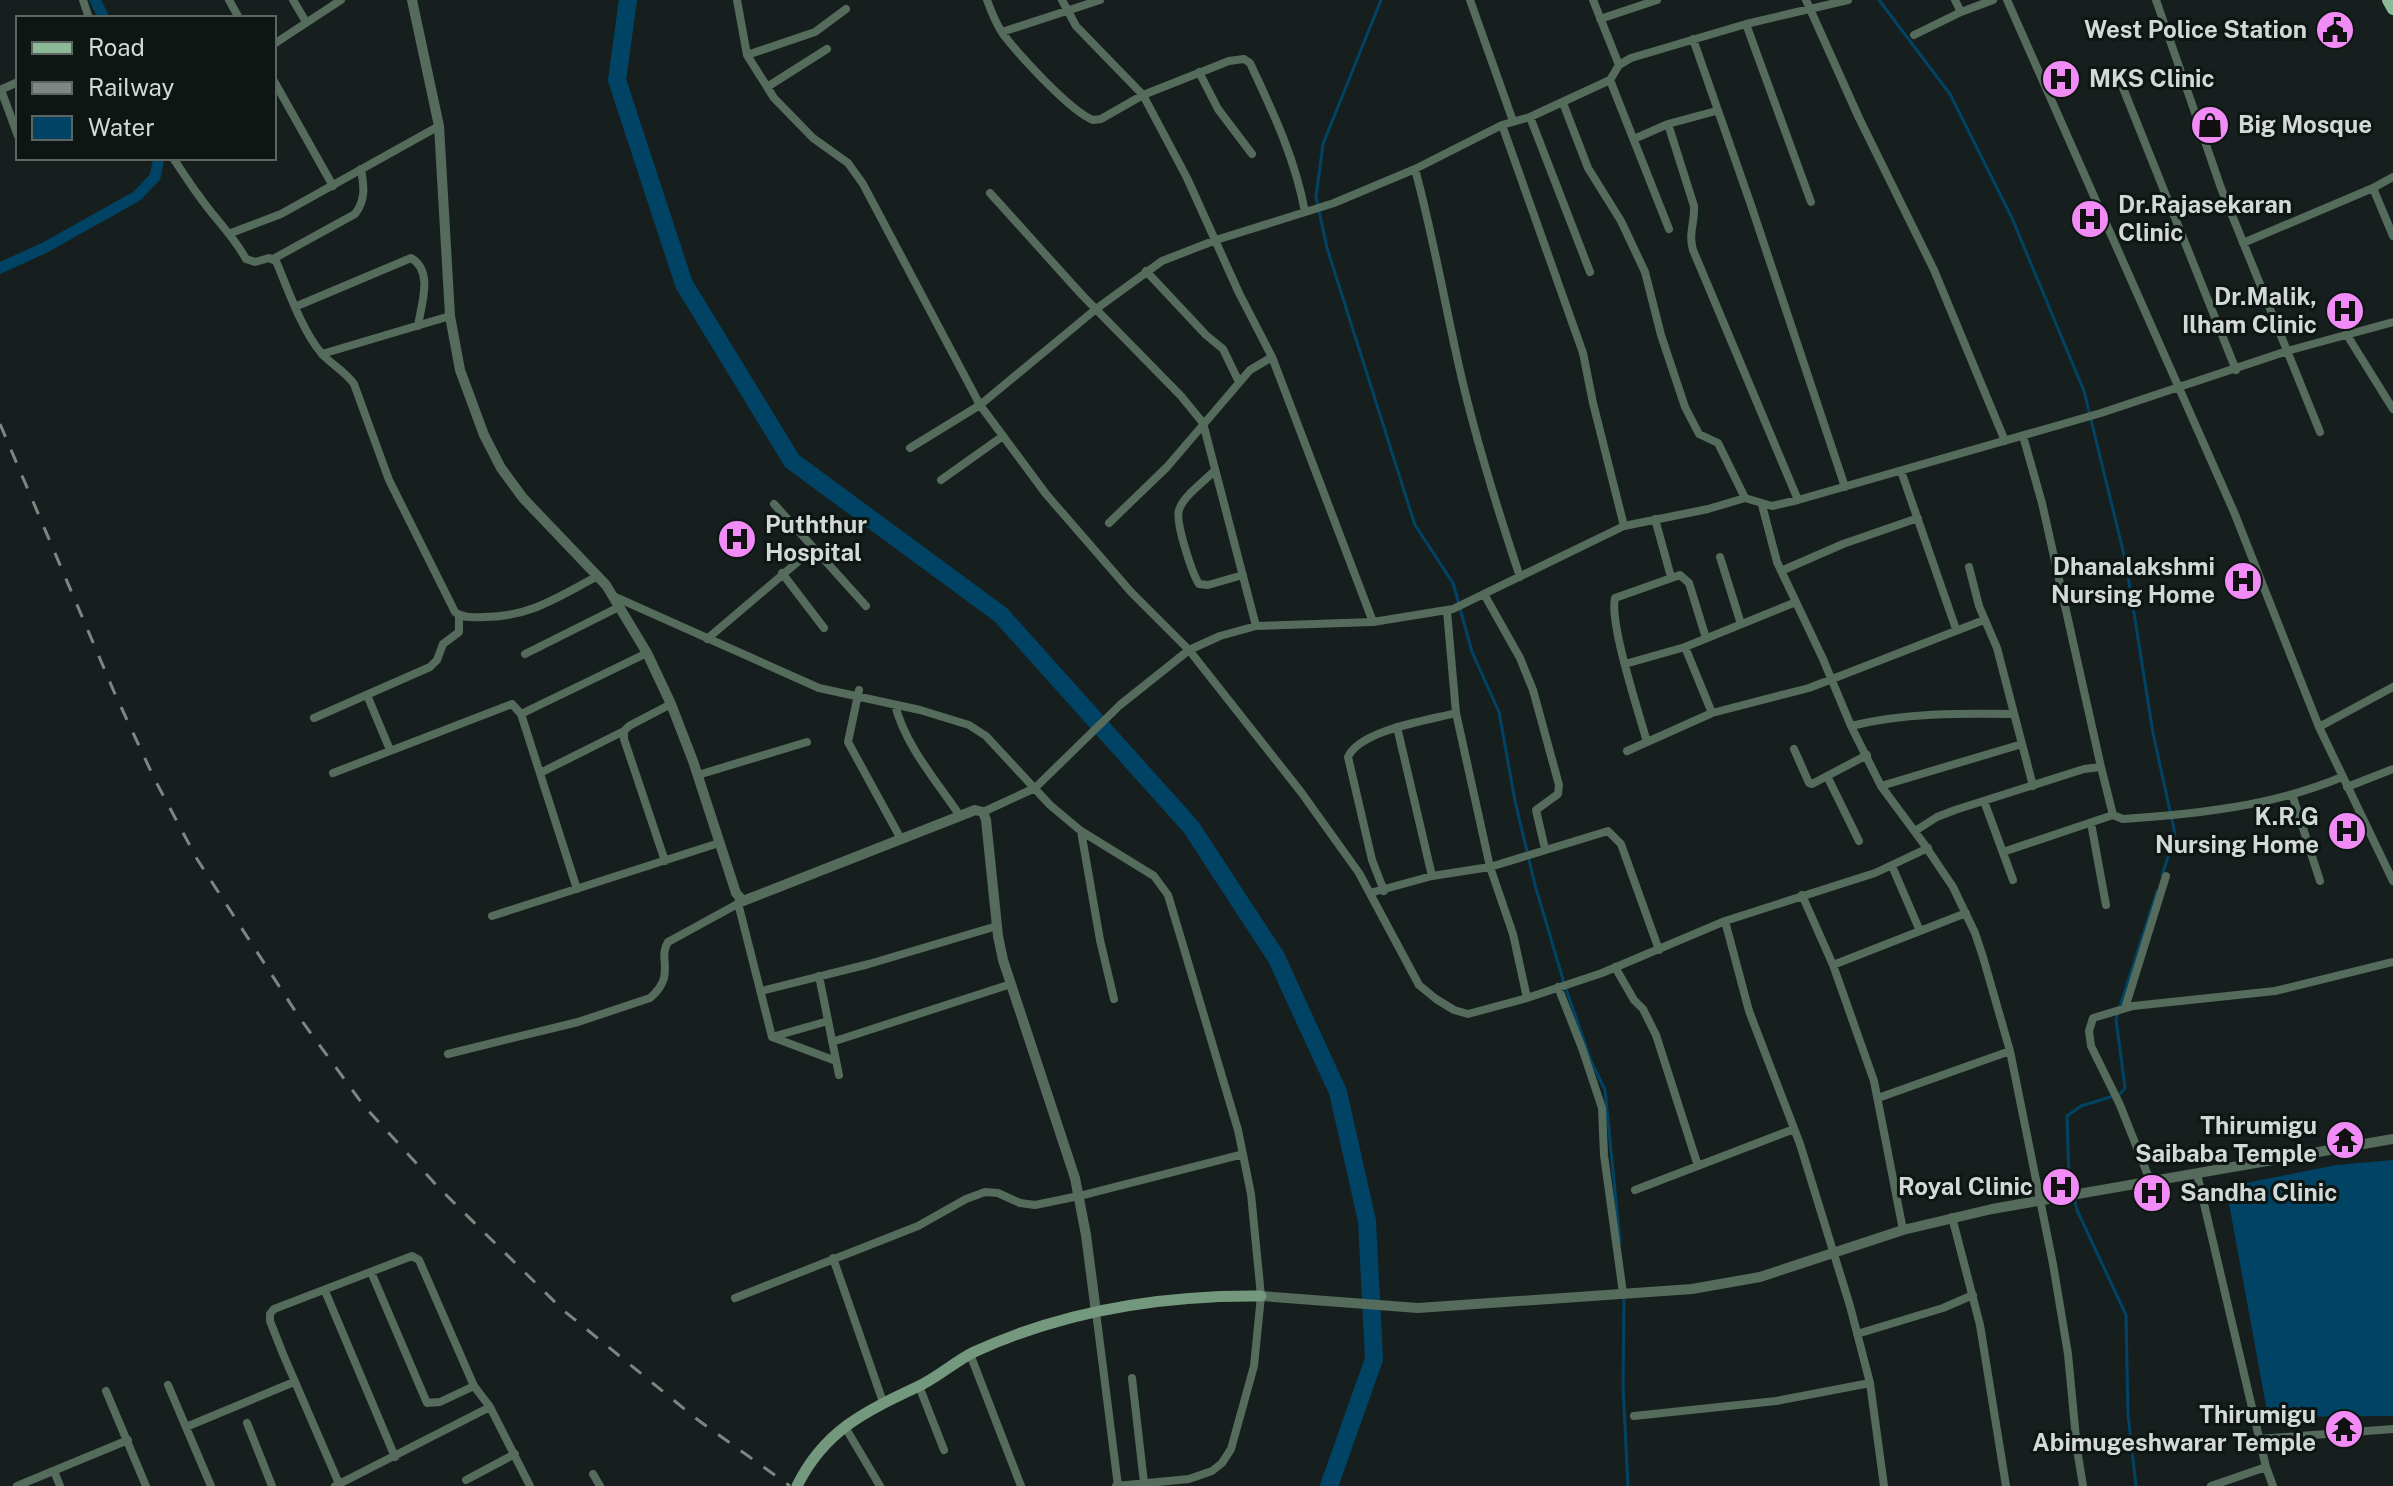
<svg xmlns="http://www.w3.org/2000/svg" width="2393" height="1486" viewBox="0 0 2393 1486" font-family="'Public Sans',sans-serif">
<rect width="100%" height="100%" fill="#171f1e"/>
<!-- water -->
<path fill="#014364" d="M2393 1160V1416L2268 1417 2226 1187 2336 1165Z"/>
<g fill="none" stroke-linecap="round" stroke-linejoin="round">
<!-- stream -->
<path stroke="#014364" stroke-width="3" d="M1381 0 1323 144 1316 197 1327 248 1415 525 1453 583 1472 652 1499 712 1515 801 1535 885 1564 983 1591 1061 1605 1090 1620 1242
M1879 0 1950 94 2012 218 2084 391 2126 563 2153 733 2175 834 2162 876
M2072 1190 2069 1177 2067 1116 2081 1106 2120 1094 2125 1088 2116 1019 2157 891
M2074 1198 2077 1210 2126 1315 2128 1415 2136 1486
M1624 1297 1623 1387 1628 1486"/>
<!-- canal -->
<path stroke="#014364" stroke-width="11" d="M95 0 104 18
M0 268 44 248 137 196 155 177 159 158"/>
<!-- river -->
<path stroke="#014364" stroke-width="18" d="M628 0 617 80 684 284 792 461 1001 615 1191 827 1276 957 1338 1092 1367 1221 1374 1359 1329 1486"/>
<!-- minor -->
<path stroke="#556b5b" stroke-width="8" d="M83 0 89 18
M229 0 239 18
M293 0 306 22
M737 0 747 55 774 98 813 138 848 163 863 184 980 405 1046 494 1131 592 1189 650 1301 792 1359 873 1419 985 1436 999 1454 1010 1468 1014 1527 998 1602 973 1725 921 1875 873 1928 848
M987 0C991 11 996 24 1003 34 1019 55 1070 111 1093 120L1101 119 1143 95 1229 61 1244 59 1250 63C1273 112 1295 158 1305 212
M1062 0 1076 26 1143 95 1187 178 1239 293 1272 357 1373 622 1453 609 1624 526 1708 509 1745 498 1772 506 1798 500 2101 413 2287 351 2393 322
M1470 0 1513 121
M1593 0 1619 65
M1806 0 1859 118 1934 270 2005 441
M1955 0 1961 12 1993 0
M2007 0 2234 512 2319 727 2393 881
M2156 0 2221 188 2320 432
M1600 19 1657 0
M1746 24 1811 202
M1002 32 1100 0
M1914 35 1961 12
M1693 39 1751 205 1845 487
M274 44 341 0
M747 55 815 32 846 9
M1199 72 1218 109 1252 154
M1610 80 1669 229
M274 81 333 186
M767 87 827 49
M2123 88 2236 370
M0 90 18 82
M1 90 18 136
M1563 103 1588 168 1621 221 1645 272 1661 335 1685 407 1699 434 1718 443 1721 449 1745 498
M1530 117 1590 272
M1668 124 1694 206C1695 222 1688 234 1693 250L1798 500
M1502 125 1583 353 1593 403 1624 526
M1634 139 1668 124 1716 111
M173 158C182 171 190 184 199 196 214 218 233 235 246 259L255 262 269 258 276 261C288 289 302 331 322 354 332 365 345 371 354 384L389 480 455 612C464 619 474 617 485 617 530 617 559 596 598 576
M1415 169C1431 228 1442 288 1455 348 1471 425 1495 502 1520 577
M2373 188 2393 236
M990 193 1082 295 1181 396 1203 423 1256 626
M231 233 281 214 439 126
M2243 243 2373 188 2393 177
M273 259 355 214C366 200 364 186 361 169
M1146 271 1206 335 1223 349 1239 382
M297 306 411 258C434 271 421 305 418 326
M2347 335 2393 409
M322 354 450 316
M2023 436 2042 503 2101 767
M910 448 980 405 1096 309 1162 261 1216 240 1334 203 1415 169 1502 125 1530 117 1610 80 1619 65 1631 58 1746 24 1848 0
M1214 471C1204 482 1183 496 1179 510 1175 522 1192 573 1199 584L1208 585 1243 575
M1901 471 1956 629
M941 480 1003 436
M774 504 866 606
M1762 505 1777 562 1823 659 1851 726 1881 786 1924 844 1953 887 1975 933 1983 957 2010 1051 2053 1264 2068 1354 2077 1449 2083 1486
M1655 519 1671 577
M1109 523 1167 467 1250 370 1272 357
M1720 557 1741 624
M1969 567 1979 606 1997 648 2033 786
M1781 571 1843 544 1918 518
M782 573 824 628
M1484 594 1520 658 1533 690 1559 785 1558 794 1536 810 1545 849
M613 596 819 688 920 710 969 725 986 736 1050 805 1081 831 1154 876 1168 895 1238 1130 1251 1194 1261 1296 1254 1366 1231 1449 1222 1463 1212 1471 1189 1479 1116 1486
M1447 611 1456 713 1490 867 1513 934 1527 998
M707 639 814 548
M1685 647 1712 713
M525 654 619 607
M1625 664 1685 647 1796 602
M859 690 848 742 901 839
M367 695 390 750
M895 705C906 747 936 780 960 816
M521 714 647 653
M314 718 430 667 437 660 443 644 459 632V615
M1851 726C1903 713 1960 713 2014 714
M1397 727 1432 876
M2319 727 2393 687
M1647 742C1639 713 1609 623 1615 598L1680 575 1689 583 1706 638
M1794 749 1809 783 1812 784 1867 755
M1627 751 1712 713 1809 688 1984 620
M333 773 512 704 521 714 577 889
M540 773 624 731
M698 775 807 742
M1827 776 1859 841
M1881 786 2022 744
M2347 787 2393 769
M2292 794 2320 881
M1984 801 2013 880
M983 812 1035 788 1120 705 1189 650 1220 636 1256 626 1373 622
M2091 823 2106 905
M1081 831 1100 940 1114 999
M1915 831 1937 817 1955 810 2084 769 2101 767 2113 815 2123 819C2197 814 2273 806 2342 777
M2003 852 2113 815
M665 861 624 739V731L629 726 671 704
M1892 866 1920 931
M1384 891 1372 860 1348 757C1360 730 1429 720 1456 713
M1370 893 1432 876 1490 867 1608 831 1621 844 1659 950
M1802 895 1833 965 1874 1081 1903 1230
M738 903 772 1037 836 1061
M492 916 719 843
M1725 921 1749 1011 1800 1144 1850 1306 1870 1383 1884 1486
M1833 965 1966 913
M1615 967 1634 1000 1643 1009 1656 1035 1698 1166
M819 976 839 1075
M1558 987 1582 1048 1602 1108 1604 1155 1623 1293
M761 991 869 964 997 926
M2125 1008 2166 876
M772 1037 828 1021
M832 1042 1011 984
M448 1054 578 1022 650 998C677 975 657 959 668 942L743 901
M1878 1098 2010 1051
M2197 1174 2266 1467 2211 1486
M2151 1183 2120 1105 2091 1046 2089 1031 2093 1018 2133 1006 2275 991 2393 962
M1635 1190 1794 1129
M1952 1217 1980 1325 2006 1486
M833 1258 883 1402
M371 1272 427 1403 440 1402 474 1386
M325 1291 395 1457
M735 1298 918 1226 966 1199 985 1192 998 1193 1020 1203 1035 1205 1079 1196 1243 1154
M1096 1312 1118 1486
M1857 1334 1943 1308 1973 1295
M970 1354 1021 1486
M1132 1378 1144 1483
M168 1385 211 1486
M919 1386 944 1450
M106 1391 146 1486
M1634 1416 1776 1401 1870 1383
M247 1423 272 1486
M186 1427 294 1382
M845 1427 880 1486
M2258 1439 2393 1429
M2266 1467 2273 1486
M54 1471 60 1486
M593 1474 600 1486
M466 1480 515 1454
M17 1486 128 1440
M335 1486 490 1407
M340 1486 283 1354 270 1321V1314L274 1309 412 1256 419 1260 474 1386 490 1407 530 1486"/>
<!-- tertiary -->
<path stroke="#556b5b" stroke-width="10" d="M412 0 439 126 450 316 460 370 484 435 501 468 523 498 606 585 647 653 671 704 693 761 736 893 743 901 960 816 975 810 983 812 986 820 998 936 1003 960 1075 1178 1086 1235 1096 1312
M1261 1296 1418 1308 1692 1289 1760 1277 1903 1230 1992 1209 2393 1139"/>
<!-- secondary -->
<path stroke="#74987d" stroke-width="11" d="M797 1486C824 1431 864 1412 917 1387 937 1378 954 1362 974 1352 1063 1311 1163 1295 1261 1296"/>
<!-- primary -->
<path stroke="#8cba98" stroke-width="12" d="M2388 0 2393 9"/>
<!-- rail -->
<path stroke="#7f8584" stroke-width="3" stroke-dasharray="14 14" stroke-linecap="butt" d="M0 424 115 694 155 780 197 859 299 1017 364 1106 439 1188 563 1310 698 1420 790 1486"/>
</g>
<!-- icons -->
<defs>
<symbol id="civic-disc" viewBox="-11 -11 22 22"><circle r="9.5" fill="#f18bf5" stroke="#0e1614"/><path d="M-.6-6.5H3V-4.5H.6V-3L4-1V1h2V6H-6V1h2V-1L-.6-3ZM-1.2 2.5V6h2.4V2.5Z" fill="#111"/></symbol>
<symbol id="hospital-disc" viewBox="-11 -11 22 22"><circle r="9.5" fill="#f18bf5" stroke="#0e1614"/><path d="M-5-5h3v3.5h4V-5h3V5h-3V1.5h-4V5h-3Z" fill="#111"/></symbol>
<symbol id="shop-disc" viewBox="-11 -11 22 22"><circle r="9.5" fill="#f18bf5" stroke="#0e1614"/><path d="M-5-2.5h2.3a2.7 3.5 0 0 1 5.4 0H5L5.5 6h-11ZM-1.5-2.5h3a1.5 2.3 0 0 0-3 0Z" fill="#111"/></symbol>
<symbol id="temple-disc" viewBox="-11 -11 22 22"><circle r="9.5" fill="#f18bf5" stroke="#0e1614"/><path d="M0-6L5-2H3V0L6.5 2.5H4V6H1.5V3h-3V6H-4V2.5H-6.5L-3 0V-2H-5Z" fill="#111"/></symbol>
</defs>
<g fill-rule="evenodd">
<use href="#civic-disc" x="2313" y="8" width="44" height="44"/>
<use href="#hospital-disc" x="2039" y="57" width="44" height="44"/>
<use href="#shop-disc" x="2188" y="103" width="44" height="44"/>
<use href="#hospital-disc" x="2068" y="197" width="44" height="44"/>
<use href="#hospital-disc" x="2323" y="289" width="44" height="44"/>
<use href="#hospital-disc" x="715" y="517" width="44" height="44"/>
<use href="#hospital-disc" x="2221" y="559" width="44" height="44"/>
<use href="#hospital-disc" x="2325" y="809" width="44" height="44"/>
<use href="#temple-disc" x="2323" y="1118" width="44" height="44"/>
<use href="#hospital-disc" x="2039" y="1165" width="44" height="44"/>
<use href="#hospital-disc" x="2130" y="1171" width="44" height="44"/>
<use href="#temple-disc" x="2322" y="1407" width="44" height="44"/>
</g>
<g text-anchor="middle" stroke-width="6" stroke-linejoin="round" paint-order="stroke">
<!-- poi labels -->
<g font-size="24" font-weight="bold" fill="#d4d9d8" stroke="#0e1614" text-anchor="end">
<text x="2307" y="38">West Police Station</text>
<text x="2089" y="87" text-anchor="start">MKS Clinic</text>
<text x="2238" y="133" text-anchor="start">Big Mosque</text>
<text x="2118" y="213" text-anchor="start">Dr.Rajasekaran<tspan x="2118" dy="28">Clinic</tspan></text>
<text x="2317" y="305">Dr.Malik,<tspan x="2317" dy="28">Ilham Clinic</tspan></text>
<text x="765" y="533" text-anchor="start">Puththur<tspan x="765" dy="28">Hospital</tspan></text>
<text x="2215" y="575">Dhanalakshmi<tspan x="2215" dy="28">Nursing Home</tspan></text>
<text x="2319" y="825">K.R.G<tspan x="2319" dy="28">Nursing Home</tspan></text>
<text x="2317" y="1134">Thirumigu<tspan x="2317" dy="28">Saibaba Temple</tspan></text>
<text x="2033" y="1195">Royal Clinic</text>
<text x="2180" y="1201" text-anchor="start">Sandha Clinic</text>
<text x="2316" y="1423">Thirumigu<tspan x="2316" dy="28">Abimugeshwarar Temple</tspan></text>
</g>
</g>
<!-- legend -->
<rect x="16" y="16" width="260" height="144" fill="#0e1614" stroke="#5d6462" stroke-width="2"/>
<rect x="32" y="42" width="40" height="12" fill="#8cba98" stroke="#5d6462" stroke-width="2"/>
<text x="88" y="56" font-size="24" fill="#d4d9d8">Road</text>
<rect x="32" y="82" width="40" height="12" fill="#7f8584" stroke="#5d6462" stroke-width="2"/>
<text x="88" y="96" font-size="24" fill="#d4d9d8">Railway</text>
<rect x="32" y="116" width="40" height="24" fill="#014364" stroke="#5d6462" stroke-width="2"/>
<text x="88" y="136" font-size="24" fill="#d4d9d8">Water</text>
</svg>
